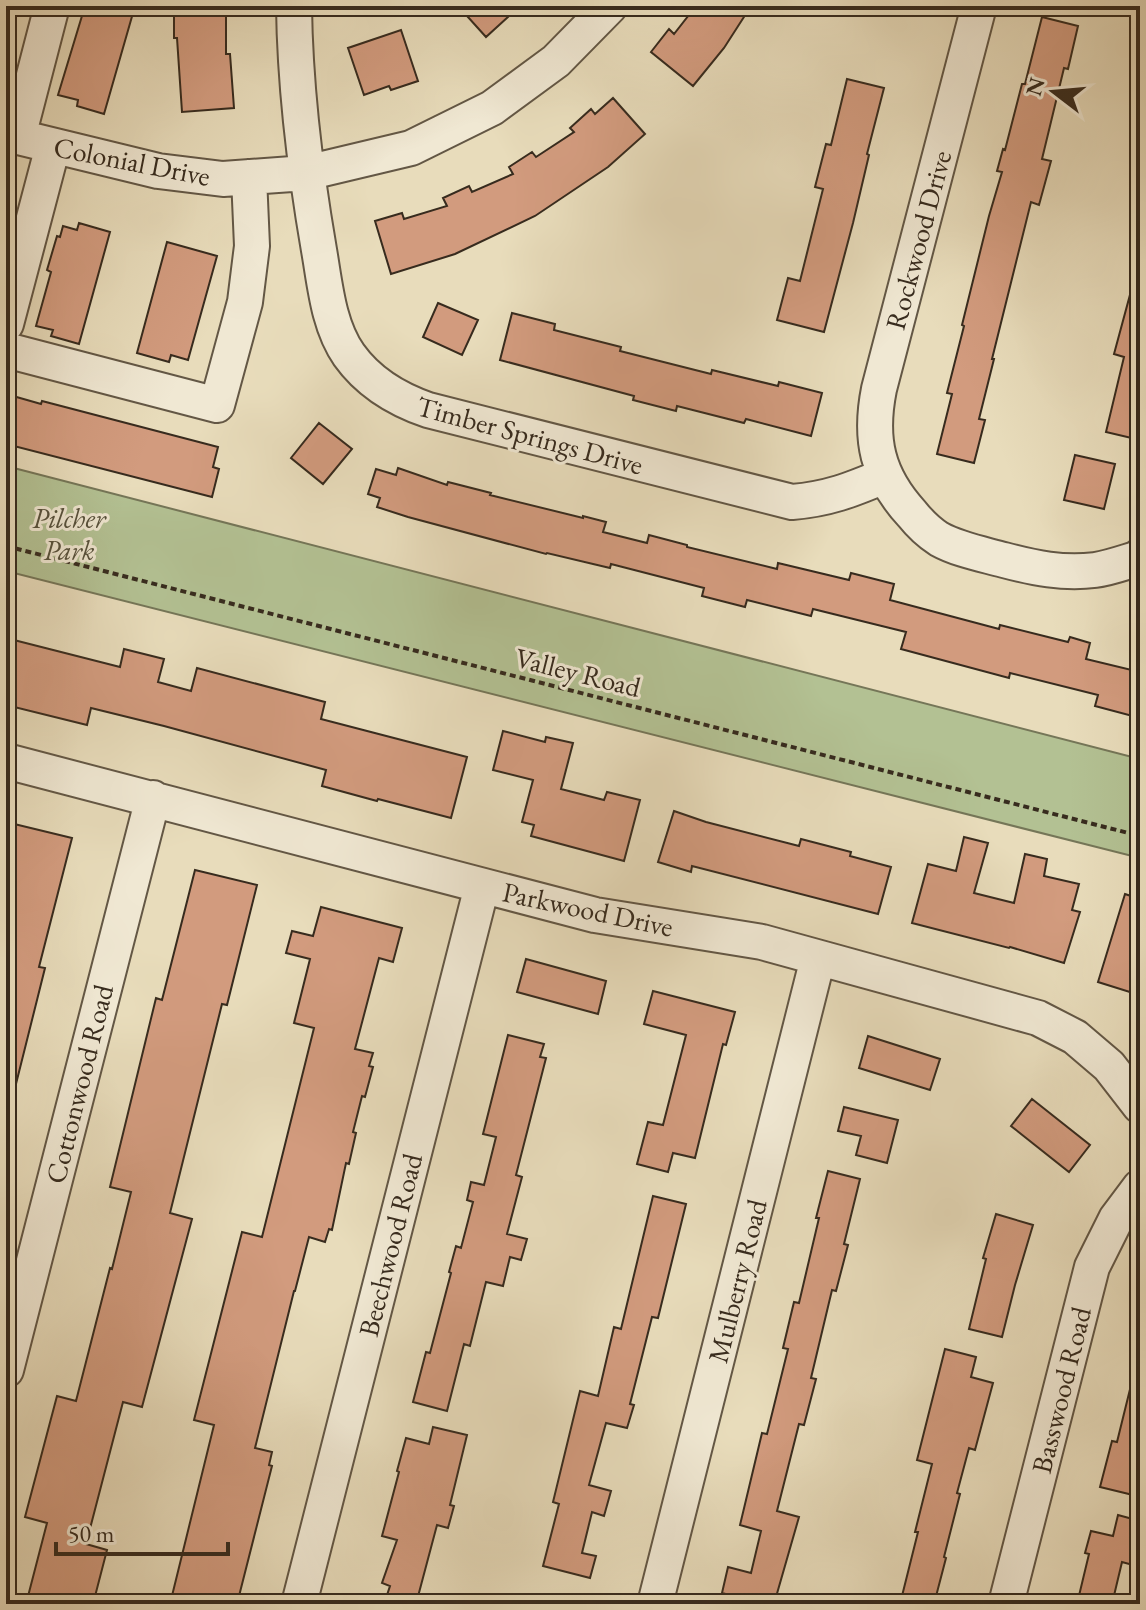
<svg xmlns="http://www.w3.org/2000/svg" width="1146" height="1610" viewBox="0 0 1146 1610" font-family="'EB Garamond',serif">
<rect width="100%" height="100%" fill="#e8dcbb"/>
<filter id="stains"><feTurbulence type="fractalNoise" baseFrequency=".0025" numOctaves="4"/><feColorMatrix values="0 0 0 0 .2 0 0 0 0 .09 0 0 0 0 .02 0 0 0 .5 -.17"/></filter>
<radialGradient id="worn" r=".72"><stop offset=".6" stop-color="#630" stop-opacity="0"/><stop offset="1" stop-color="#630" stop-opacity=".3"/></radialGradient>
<!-- green -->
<path fill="#b3c193" stroke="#757658" stroke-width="2" d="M6 466 1140 759V858L6 571Z"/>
<!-- building -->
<path fill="#d29b7e" stroke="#372b1e" stroke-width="2" d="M85 6H135L104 114 77 106 78 100 58 95Z
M174 6H226V54H230L234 108 182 112 177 38H174Z
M458 6H520L486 37Z
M696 6H751L724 48 693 86 651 52 669 29 674 34Z
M1042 17 1078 26 1068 69 1064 68 1042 159 1051 161 1039 205 1031 202 992 359H994L979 419 985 420 974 463 937 454 952 394 947 393 964 326 962 325 989 216 1002 172 997 171 1003 149 1005 150 1022 84H1025Z
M401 30 418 81 391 90 389 86 364 95 348 48Z
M847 79 884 88 867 154 869 155 853 223 824 332 777 320 788 278 800 281 823 189 815 187 826 144 831 145Z
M613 98 645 134 608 167 535 216 455 254 391 274 375 221 402 213 404 219 447 206 443 198 469 186 472 192 513 174 509 167 532 152 536 157 574 132 570 128 591 109 595 114Z
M79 223 110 232 79 344 51 336 53 330 36 326 51 272 47 270 57 236 60 237 63 226 77 230Z
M167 242 217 256 188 360 171 355 169 362 137 353Z
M1134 280 1140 281V440L1106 432 1124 357 1114 354Z
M438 303 478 320 462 355 423 337Z
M512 313 555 324 554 330 621 347 620 351 711 374 712 370 778 386 779 382 822 393 811 436 746 419 744 423 677 406 676 411 633 400 634 396 500 360Z
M6 394 41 404 42 401 218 447 213 467 219 469 212 497 6 444Z
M319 423 352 449 323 484 291 458Z
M1075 455 1115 464 1104 509 1064 500Z
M398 468 447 485 448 482 491 493 490 495 583 518V516L606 522 603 532 647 543 649 535 687 545V547L777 569 778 563 849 580 851 573 894 584 890 600 999 629 1000 625 1068 642 1070 637 1090 643 1086 659 1140 672V718L1095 706 1098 695 1010 673 1009 678 901 649 906 632 813 609 811 616 747 600 745 607 702 596 704 588 611 564 610 568 547 553 546 554 408 517 377 507 380 498 368 494 376 469 396 475Z
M6 638 120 667 124 649 164 659 158 682 191 691 197 668 325 702 321 719 467 757 451 818 378 799 377 801 322 786 326 770 164 726 91 708 87 725 6 705Z
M503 731 545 742 546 737 573 743 561 789 604 800 607 792 640 800 624 861 531 836 534 825 522 822 533 780 493 770Z
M674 811 706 822 799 846 801 839 851 852 850 856 891 867 878 914 692 866 691 872 658 862Z
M6 822 72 838 39 967 45 968 13 1096 6 1095Z
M964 837 988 843 974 893 1014 903 1025 854 1047 859 1044 876 1079 884 1072 910 1080 912 1064 963 1010 947 1009 948 912 923 928 864 956 871Z
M195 870 257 885 227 1005 222 1004 170 1213 192 1219 142 1407 123 1402 86 1544 107 1550 93 1604H26L47 1523 25 1517 57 1396 76 1401 110 1268 112 1269 131 1192 110 1187 156 998 162 1000Z
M1125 894 1140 899V971L1133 993 1098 982Z
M321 907 402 928 393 962 379 958 355 1049 373 1053 369 1066 373 1067 365 1097 362 1096 353 1132 356 1133 349 1164 346 1163 332 1230 329 1229 325 1242 309 1237 295 1291H294L255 1448 272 1452 269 1465 272 1466 237 1604H170L214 1425 194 1420 242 1232 262 1237 314 1028 294 1023 310 959 286 953 292 931 313 936Z
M526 959 606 981 598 1014 517 992Z
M653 991 735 1012 726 1045 723 1044 695 1158 673 1153 668 1172 637 1164 648 1122 663 1125 686 1035 644 1024Z
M508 1035 544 1044 540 1057 546 1058 516 1175 522 1177 507 1234 527 1239 521 1260 510 1257 503 1286 486 1282 470 1346 464 1344 447 1411 413 1402 426 1352 430 1353 451 1273 449 1272 456 1246 461 1248 473 1202 467 1200 471 1182 484 1185 496 1137 483 1134Z
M868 1036 940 1059 930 1090 859 1068Z
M1032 1099 1090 1145 1069 1172 1011 1126Z
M844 1107 898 1120 887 1163 856 1155 861 1136 838 1131Z
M828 1171 860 1179 844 1244 848 1245 836 1291 832 1290 811 1378 816 1379 804 1425 799 1424 777 1511 799 1517 774 1604H726L729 1595 722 1593 728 1567 751 1573 761 1531 740 1525 762 1433 767 1434 788 1349 783 1348 794 1302 799 1303 819 1218H816Z
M653 1196 686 1204 658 1318 652 1317 630 1404 634 1405 627 1428 606 1423 589 1485 611 1491 604 1516 592 1512 582 1553 596 1556 590 1578 543 1566 559 1504 553 1502 580 1391 598 1396 614 1327 621 1329Z
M996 1214 1033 1225 1015 1285 1002 1337 969 1329 986 1259 983 1258Z
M945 1349 976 1357 971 1377 993 1383 975 1450 969 1448 957 1493 960 1494 944 1557 946 1558 934 1604 902 1596 918 1532H915L932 1464 917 1460Z
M1133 1377 1140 1378V1468L1133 1495 1100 1487 1112 1441 1117 1442Z
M433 1427 467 1435 450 1505 454 1506 448 1528 437 1525 416 1604H384L390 1586 382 1583 397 1540 382 1536 399 1472 397 1471 406 1438 429 1444Z
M1118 1515 1140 1521V1567L1122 1562 1112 1604H1077L1089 1554 1085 1553 1091 1531 1113 1536Z"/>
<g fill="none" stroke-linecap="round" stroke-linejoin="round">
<defs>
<path id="minor" d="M294 6C295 88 305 169 319 250 325 284 328 325 349 355 369 383 396 399 428 410L792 502C828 499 851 490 884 476
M979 6 879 389C869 439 877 476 912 514 920 524 928 532 939 539 959 550 982 554 1004 560 1034 568 1063 574 1095 570 1109 568 1123 563 1136 559L1140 556
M6 134 158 171 223 179 306 173 411 148 492 108 556 61 610 6
M18 137 52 6
M6 324 53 146
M6 350 217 405 245 302 252 246 249 177
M6 761 595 915 762 942 1038 1018 1075 1037 1109 1066 1140 1106
M6 1370 153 798
M299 1604 482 886
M655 1604 818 958
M1006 1604 1092 1267 1116 1219 1140 1187"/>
</defs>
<!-- minor casing -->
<use href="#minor" stroke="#635745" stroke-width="38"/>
<!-- path -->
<path stroke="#372b1e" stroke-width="4" stroke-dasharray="6 4" stroke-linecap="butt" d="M6 546 1140 836"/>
<!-- minor -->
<use href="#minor" stroke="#f0e8d3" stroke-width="34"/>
</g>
<g text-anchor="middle" stroke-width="6" stroke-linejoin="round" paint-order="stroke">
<!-- street labels -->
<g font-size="28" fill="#372b1e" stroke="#f0e8d3">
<text transform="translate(132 161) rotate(11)" y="10">Colonial Drive</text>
<text transform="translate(918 240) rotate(-75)" y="10">Rockwood Drive</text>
<text transform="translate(530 435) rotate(15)" y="10">Timber Springs Drive</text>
<text transform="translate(578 672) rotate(14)" y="10">Valley Road</text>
<text transform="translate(588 909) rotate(12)" y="10">Parkwood Drive</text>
<text transform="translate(79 1084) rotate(-76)" y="10">Cottonwood Road</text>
<text transform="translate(390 1245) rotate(-76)" y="10">Beechwood Road</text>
<text transform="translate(737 1281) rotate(-76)" y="10">Mulberry Road</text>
<text transform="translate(1061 1390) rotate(-76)" y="10">Basswood Road</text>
</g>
<!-- park labels -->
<g font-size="28" font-style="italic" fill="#56503b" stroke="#f0e8d3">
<text x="69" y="528">Pilcher<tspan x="69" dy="32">Park</tspan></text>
</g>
</g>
<!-- margin -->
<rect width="1146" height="1610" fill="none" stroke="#e8dcbb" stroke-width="32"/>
<rect x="8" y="8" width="1130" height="1594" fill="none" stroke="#372b1e" stroke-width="4"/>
<rect x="16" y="16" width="1114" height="1578" fill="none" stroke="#372b1e" stroke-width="2"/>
<!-- north arrow -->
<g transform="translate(1054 92) rotate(286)" stroke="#f0e8d3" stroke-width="6" paint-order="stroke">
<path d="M0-6L14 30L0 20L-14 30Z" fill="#372b1e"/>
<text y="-12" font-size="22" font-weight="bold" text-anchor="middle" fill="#372b1e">N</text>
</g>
<!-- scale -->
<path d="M56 1542v12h172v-12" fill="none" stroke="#372b1e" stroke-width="4"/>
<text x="68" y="1542" font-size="24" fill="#372b1e" stroke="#f0e8d3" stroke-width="6" paint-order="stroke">50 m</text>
<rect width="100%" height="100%" filter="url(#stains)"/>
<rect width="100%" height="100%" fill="url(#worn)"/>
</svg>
